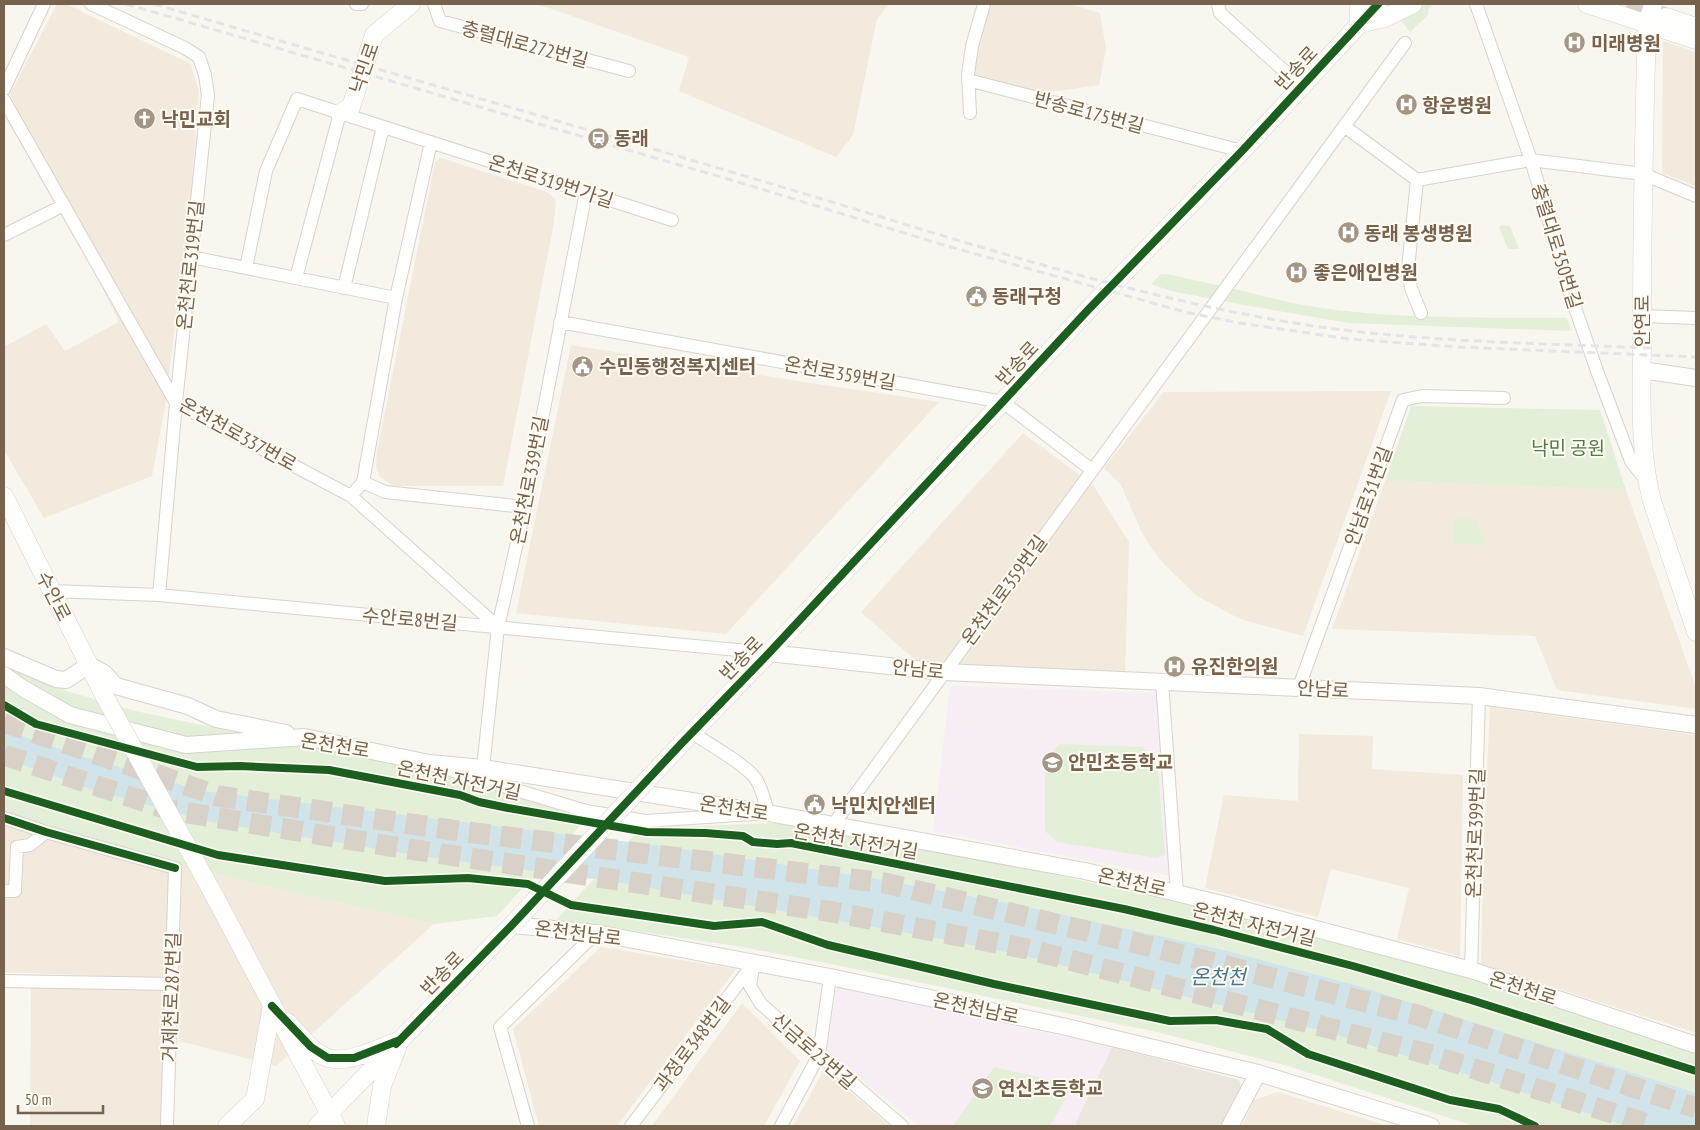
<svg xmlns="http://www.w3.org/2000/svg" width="1700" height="1130" viewBox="0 0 1700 1130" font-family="'PT Sans Narrow','Noto Sans KR',sans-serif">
<rect width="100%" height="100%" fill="#f8f6ef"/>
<!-- residential -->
<path fill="#f1eadd" d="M57 4H66L191 64 199 92 191 191 166 402 152 476 44 518 4 450V347L46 324 65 351 119 322 10 94Z
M532 4H889L877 19 853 135 836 157 679 91 689 57 549 8Z
M989 4H1070L1100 13 1106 49 1099 85 1051 92 1049 96 973 75 977 43Z
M1663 41 1696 52V186L1662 173Z
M441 158 547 192 556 200 554 222 503 486H393L379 476 376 465 377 452 435 162Z
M571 345 810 383 939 402 726 634 516 613Z
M1391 391 1303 636 1240 619 1197 596 1166 566 1153 550 1143 535 1121 485 1104 468 1164 392Z
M1023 433 1093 485 1129 542 1125 673 976 666 915 660 861 612Z
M1385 481 1626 490 1696 688V709L1557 690 1535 636 1332 629Z
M1490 707 1696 735V1033L1481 964 1484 838Z
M1299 734 1373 736 1372 769 1463 775 1460 956 1397 939 1409 888 1331 869 1318 917 1205 888 1224 795 1298 801Z
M4 824 172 873 167 973 161 978 4 972Z
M181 867 434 924 276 1066 179 1041Z
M601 947 736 969 617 1126H539L513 1029Z
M31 988 161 990 168 997 164 1126H30Z
M742 1003 800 1061 764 1126H652Z
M824 1070 890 1126H793Z
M1278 1092 1387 1126H1242L1254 1100Z"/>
<!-- industrial -->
<path fill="#ebe7df" d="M1112 1047 1239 1080 1241 1087 1221 1126H1079L1075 1124Z"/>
<!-- education -->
<path fill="#f6eef4" d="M950 686 1157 693 1171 876 933 831Z
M837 987 1112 1047 1074 1126H919L827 1051Z"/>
<!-- green -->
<path fill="#e4efda" d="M1424 4H1434L1428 10V15L1410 32 1399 18Z
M1502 225 1510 226 1519 249H1508L1499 227Z
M1161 274C1175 274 1185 278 1198 281 1236 288 1272 300 1309 306 1394 320 1481 317 1567 318L1571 331 1348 323 1244 305 1171 291 1151 284Z
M1411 406 1600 410 1626 490 1385 481Z
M1453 518 1476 519 1485 545 1454 544Z
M4 667 70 692 131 710 243 734 375 759 428 771 588 817 497 916 434 924 181 867 4 816Z
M1060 744 1143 747 1158 768 1165 854 1157 858 1057 842 1045 831V760Z
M776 823 987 859 1179 903 1413 963 1532 997 1696 1050V1126H1474L1288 1066 1157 1032 836 965 742 947 589 924 556 920 643 826 651 828Z
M994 1067 1073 1085 1050 1126H953Z"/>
<!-- water -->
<path fill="#d0e4e9" d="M4 730 84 757 203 791 662 846 866 877 1023 906 1223 950 1358 986 1696 1093V1126H1626L1501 1085 1327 1032 1021 955 947 940 616 882 415 855 211 822 93 790 4 758Z"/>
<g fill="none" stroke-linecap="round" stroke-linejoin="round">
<!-- secondary-tunnel -->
<path stroke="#d8d1c7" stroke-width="18" stroke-dasharray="18 9" stroke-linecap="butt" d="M1627 4 1665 16"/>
<!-- trunk-tunnel -->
<path stroke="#d8d1c7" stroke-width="21" stroke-dasharray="21 11" stroke-linecap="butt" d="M4 722 218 796 459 831 885 883 1140 944 1417 1015 1696 1108
M4 755 170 810 389 846 833 912 1028 949 1431 1055 1653 1126"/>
<defs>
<path id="minor" d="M91 4 185 48 199 57 205 75 208 95 176 403 159 595
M356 4H362
M434 4 440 21 629 71
M1218 4 1220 13 1301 86
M1476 4 1531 160 1572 299 1597 371 1631 461 1648 483
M968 80 1242 151
M4 89 44 4
M4 100 176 403 351 496 498 627
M970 113 968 74 972 46 984 4
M1344 126 1417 180 1531 160 1643 174 1696 196
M1417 180 1408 269 1411 288 1421 313
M4 235 64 205
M191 257 396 298
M246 268 266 171 297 99 672 220
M296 278 340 113
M344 288 383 127
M1642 316 1696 318
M560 322 1003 402 1092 470
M363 482 385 492 525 507
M351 496 363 482 396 298 431 142
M52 591 159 595 769 653
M1162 681 1177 893
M1299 687 1403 400 1422 396 1504 398
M483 768 498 627 525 507 586 192
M450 770 586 811 646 821 768 813C765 802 762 789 756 779 746 765 708 743 692 733
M4 818 46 832 175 868 167 1126
M833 825 1405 43
M4 891H15L17 847 30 845 46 832
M754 962 750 986 761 1004 902 1126
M1471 970 1479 696
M4 981 172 984
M528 1126 500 1027 596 933
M631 1126 753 964
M781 1126 819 1055 830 977"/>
<path id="tertiary" d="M1642 370 1696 378
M769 653 944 672 1479 696 1696 725
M4 657 56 679 66 680 89 665 104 673 116 686 188 706 216 719 286 733
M4 675 24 689 70 715 186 745 305 737 429 763 483 768 768 813 1085 871 1218 903 1471 970 1696 1045
M512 925 596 933 830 977 1062 1026 1258 1073 1431 1126
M1230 1126 1258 1073"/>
<path id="secondary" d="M1359 4V24L1385 18 1413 4
M1587 4 1696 40
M1653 4 1647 25C1644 127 1642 229 1642 332 1642 388 1638 447 1652 501L1696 632
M1666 17 1696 27
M340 113 351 107 374 35 411 4
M4 496 105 697
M681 744 769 653 1088 310 1242 151 1378 4
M215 897 336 1126
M287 1022C299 1034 311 1052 328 1058 347 1064 377 1049 395 1042
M227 1126 255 1099 272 1006
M317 1126 512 925
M376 1126 382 1086 397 1048"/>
</defs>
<!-- minor casing -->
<use href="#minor" stroke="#d7d3cd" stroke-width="14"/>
<!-- tertiary casing -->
<use href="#tertiary" stroke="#d7d3cd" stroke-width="18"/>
<!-- secondary casing -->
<use href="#secondary" stroke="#d8d3cc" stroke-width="19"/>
<!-- minor -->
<use href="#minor" stroke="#fefefd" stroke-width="12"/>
<!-- tertiary -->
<use href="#tertiary" stroke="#fefefd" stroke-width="16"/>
<!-- secondary -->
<use href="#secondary" stroke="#fefefd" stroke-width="18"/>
<!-- rail -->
<path stroke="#e6e3e6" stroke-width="3" stroke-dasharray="8 5" stroke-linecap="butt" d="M126 4 745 184 940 244 1185 312 1239 323 1349 339 1458 347 1696 357
M154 4C358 64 561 121 765 182 938 233 1110 292 1288 322 1408 342 1531 343 1651 348"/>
<defs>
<path id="secondary-bridge" d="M105 697 215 897
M512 925 681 744"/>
</defs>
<!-- secondary-bridge casing -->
<use href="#secondary-bridge" stroke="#d8d3cc" stroke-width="19" stroke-linecap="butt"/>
<!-- secondary-bridge -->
<use href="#secondary-bridge" stroke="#fefefd" stroke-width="18"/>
<defs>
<path id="cycleway" d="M4 705 36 724 197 767 240 766 329 770 460 795 479 802 508 808 647 832 705 833 743 836 753 842 777 844 791 843 1124 909 1214 930 1353 966 1471 1000 1696 1071
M4 791 218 855 385 881 468 878 528 884 571 905 714 926 762 922 828 945 994 984 1170 1021 1216 1020 1267 1029 1308 1054 1450 1100 1499 1109 1535 1126
M4 818 46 832 175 868
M272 1006 311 1047 328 1058H354L400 1040
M396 1044 512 925 681 744 769 653 1088 310 1242 151 1378 4"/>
</defs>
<!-- cycleway casing -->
<use href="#cycleway" stroke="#fefbf2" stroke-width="11"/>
<!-- cycleway -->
<use href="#cycleway" stroke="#1b5e20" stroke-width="8"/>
</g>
<!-- icons -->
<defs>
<symbol id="hospital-disc" viewBox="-11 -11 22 22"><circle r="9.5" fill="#a49686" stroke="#fefbf2"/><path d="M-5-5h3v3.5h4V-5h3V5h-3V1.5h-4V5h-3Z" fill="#fff"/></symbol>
<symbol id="church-disc" viewBox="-11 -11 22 22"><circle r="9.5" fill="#a49686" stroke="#fefbf2"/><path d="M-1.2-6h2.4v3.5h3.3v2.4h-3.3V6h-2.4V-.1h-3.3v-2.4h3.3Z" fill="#fff"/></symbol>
<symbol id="station-disc" viewBox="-11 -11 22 22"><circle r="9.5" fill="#a49686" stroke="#fefbf2"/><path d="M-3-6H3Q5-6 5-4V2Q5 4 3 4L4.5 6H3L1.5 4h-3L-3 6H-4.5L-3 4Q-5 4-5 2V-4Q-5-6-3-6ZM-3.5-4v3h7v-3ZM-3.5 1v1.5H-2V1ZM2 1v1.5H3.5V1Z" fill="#fff"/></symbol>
<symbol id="civic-disc" viewBox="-11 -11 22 22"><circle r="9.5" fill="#a49686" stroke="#fefbf2"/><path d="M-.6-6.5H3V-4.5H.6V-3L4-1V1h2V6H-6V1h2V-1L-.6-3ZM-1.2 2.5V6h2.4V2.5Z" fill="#fff"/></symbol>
<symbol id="school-disc" viewBox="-11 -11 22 22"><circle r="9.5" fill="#a49686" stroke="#fefbf2"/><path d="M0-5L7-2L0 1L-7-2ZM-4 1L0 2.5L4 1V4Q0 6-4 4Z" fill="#fff"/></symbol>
</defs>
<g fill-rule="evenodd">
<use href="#hospital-disc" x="1562" y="30" width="25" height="25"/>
<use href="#hospital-disc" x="1394" y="92" width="25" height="25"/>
<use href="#church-disc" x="132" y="106" width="25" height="25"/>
<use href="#station-disc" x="586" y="126" width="25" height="25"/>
<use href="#hospital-disc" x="1336" y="220" width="25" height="25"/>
<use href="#hospital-disc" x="1284" y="260" width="25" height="25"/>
<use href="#civic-disc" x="964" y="284" width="25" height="25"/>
<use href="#civic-disc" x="570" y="354" width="25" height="25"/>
<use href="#hospital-disc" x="1162" y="654" width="25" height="25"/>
<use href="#school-disc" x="1040" y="750" width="25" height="25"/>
<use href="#civic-disc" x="802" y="792" width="25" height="25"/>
<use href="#school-disc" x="970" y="1076" width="25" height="25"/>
</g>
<g text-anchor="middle" stroke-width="4" stroke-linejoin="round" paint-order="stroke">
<!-- poi labels -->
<g font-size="19" font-weight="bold" fill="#77624e" stroke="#fefbf2" text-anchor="start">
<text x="1591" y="50">미래병원</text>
<text x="1422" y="112">항운병원</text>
<text x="161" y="126">낙민교회</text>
<text x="614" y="145">동래</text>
<text x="1364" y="240">동래 봉생병원</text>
<text x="1313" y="279">좋은애인병원</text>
<text x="992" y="303">동래구청</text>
<text x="599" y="373">수민동행정복지센터</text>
<text x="1191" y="673">유진한의원</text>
<text x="1068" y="769">안민초등학교</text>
<text x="831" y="812">낙민치안센터</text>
<text x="998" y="1095">연신초등학교</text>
</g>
<!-- street labels -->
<g font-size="19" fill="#77624e" stroke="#fefbf2">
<text transform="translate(525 44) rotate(15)" y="7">충렬대로272번길</text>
<text transform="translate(364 68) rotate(-71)" y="7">낙민로</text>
<text transform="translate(1296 68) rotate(-47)" y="7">반송로</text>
<text transform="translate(1089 112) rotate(15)" y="7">반송로175번길</text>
<text transform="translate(551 181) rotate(18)" y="7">온천로319번가길</text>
<text transform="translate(1557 246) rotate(73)" y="7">충렬대로350번길</text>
<text transform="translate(190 265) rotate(-84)" y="7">온천천로319번길</text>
<text transform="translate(1642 321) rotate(-90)" y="7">안연로</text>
<text transform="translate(1017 363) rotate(-47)" y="7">반송로</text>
<text transform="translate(840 373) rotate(10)" y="7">온천로359번길</text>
<text transform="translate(238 434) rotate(29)" y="7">온천천로337번로</text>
<text transform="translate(529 480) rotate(-79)" y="7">온천천로339번길</text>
<text transform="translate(1368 496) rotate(-70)" y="7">안남로31번길</text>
<text transform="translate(1004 590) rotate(-54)" y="7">온천천로359번길</text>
<text transform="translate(54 596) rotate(63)" y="7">수안로</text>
<text transform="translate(410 619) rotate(5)" y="7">수안로8번길</text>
<text transform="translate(741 658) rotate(-46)" y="7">반송로</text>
<text transform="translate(918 669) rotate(6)" y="7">안남로</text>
<text transform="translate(1323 689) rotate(3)" y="7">안남로</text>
<text transform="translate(335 745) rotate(9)" y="7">온천천로</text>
<text transform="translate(459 780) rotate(12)" y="7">온천천 자전거길</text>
<text transform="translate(734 808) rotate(9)" y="7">온천천로</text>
<text transform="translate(1475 833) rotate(-88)" y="7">온천천로399번길</text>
<text transform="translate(856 841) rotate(10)" y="7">온천천 자전거길</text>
<text transform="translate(1132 882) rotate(13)" y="7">온천천로</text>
<text transform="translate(1254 924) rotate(14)" y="7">온천천 자전거길</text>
<text transform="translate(578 933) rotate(7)" y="7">온천천남로</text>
<text transform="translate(442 973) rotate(-46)" y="7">반송로</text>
<text transform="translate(1523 988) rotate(18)" y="7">온천천로</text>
<text transform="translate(171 997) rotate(-88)" y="7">거제천로287번길</text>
<text transform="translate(976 1008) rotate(12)" y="7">온천천남로</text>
<text transform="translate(692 1044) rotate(-53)" y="7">과정로348번길</text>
<text transform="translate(814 1051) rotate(41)" y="7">신금로23번길</text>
</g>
<!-- park labels -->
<g font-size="19" fill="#507c46" stroke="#fefbf2">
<text x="1568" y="455">낙민 공원</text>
</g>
<!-- water labels -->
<g font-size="20" font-style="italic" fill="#48778a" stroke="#fefbf2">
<text x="1218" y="984">온천천</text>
</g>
</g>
<!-- border -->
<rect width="1700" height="1130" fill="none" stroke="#77624e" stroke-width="10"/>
<!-- scale -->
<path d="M18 1105v8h85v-8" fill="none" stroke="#77624e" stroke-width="2.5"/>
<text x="25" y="1105" font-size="15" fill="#77624e" stroke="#fefbf2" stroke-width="4" paint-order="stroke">50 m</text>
</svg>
